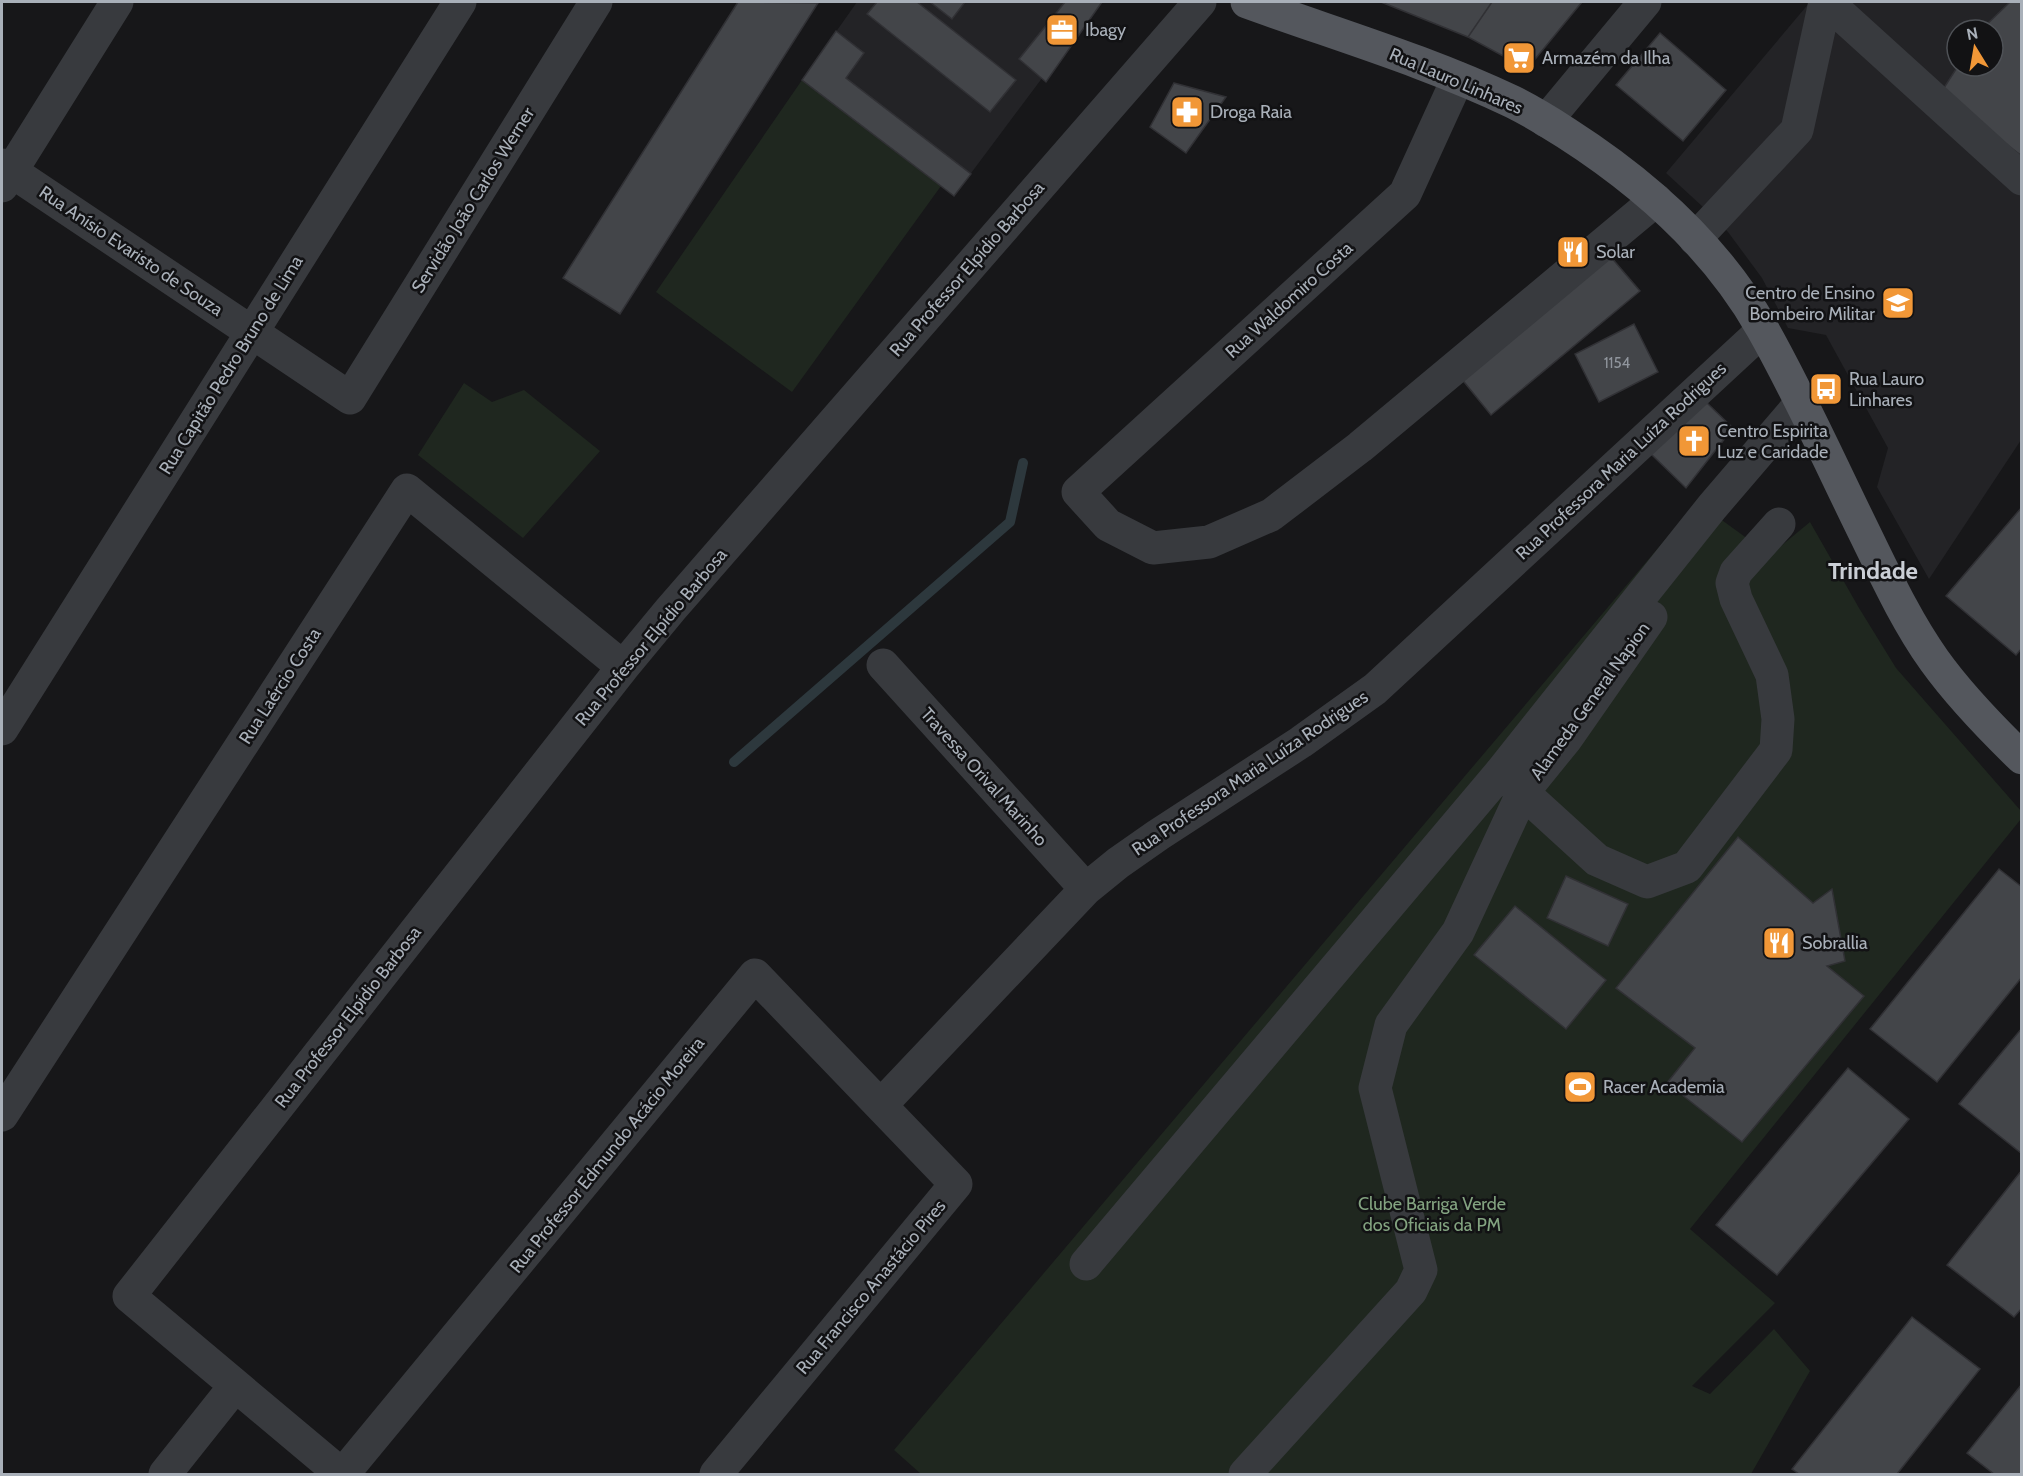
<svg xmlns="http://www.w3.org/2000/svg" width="2023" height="1476" viewBox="0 0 2023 1476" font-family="Cabin,sans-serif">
<rect width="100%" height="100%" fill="#171719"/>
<!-- built -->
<path fill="#232326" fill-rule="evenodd" d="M857 2H1099L954 196 802 80Z
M1810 2H2021V440L1929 579 1877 487 1888 448 1826 335 1788 328 1762 278 1728 232 1715 218 1666 173ZM1957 30H1993V66H1957Z"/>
<!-- green -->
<path fill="#1f271f" d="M802 80 941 186 792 392 656 292Z
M464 383 492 402 524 390 600 451 523 538 418 455Z
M1697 502 1770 555 1810 522 1859 608 1896 668 2021 811V819L1690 1229 1775 1303 1692 1386 1710 1394 1774 1329 1810 1371 1751 1474H921L894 1450Z"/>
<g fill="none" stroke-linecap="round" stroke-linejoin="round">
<!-- stream -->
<path stroke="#2d383d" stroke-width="10" d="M734 762 1010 522 1023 463"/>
</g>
<!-- building -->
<path fill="#434549" stroke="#313135" stroke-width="1.5" d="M738 2 818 3 620 314 563 278Z
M877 2H917L1016 80 990 112 867 14Z
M930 2H965L952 19Z
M1065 2H1102L1046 82 1019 59Z
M1381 2H1492L1468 37Z
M1492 2H1582L1527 69 1468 37Z
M2010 2H2022V156L1940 94 1958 66H1993V30H1981Z
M836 31 864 53 846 78 971 174 954 196 802 80Z
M1660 33 1726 90 1683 141 1616 85Z
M1174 83 1226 97 1186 153 1150 127Z
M1604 249 1640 291 1491 415 1456 372Z
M1634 324 1658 372 1599 402 1575 354Z
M1706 402 1733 428 1686 488 1651 454Z
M2022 507V648L2016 655 1946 596Z
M1738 837 1813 903 1832 889 1845 961 1827 966 1864 996 1742 1142 1667 1083 1695 1048 1616 988Z
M1999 869 2022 887V977L1937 1082 1870 1029Z
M1566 876 1628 904 1608 946 1547 918Z
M1515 906 1606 980 1566 1029 1474 955Z
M2022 1028V1153H2021L1959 1104Z
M1848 1068 1909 1119 1777 1275 1716 1225Z
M2022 1170V1308L2014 1317 1947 1265Z
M1912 1317 1980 1369 1897 1474H1799L1792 1469Z
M2022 1384V1474H1994L1967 1453Z"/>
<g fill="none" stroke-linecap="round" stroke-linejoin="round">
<!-- minor -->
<path stroke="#383a3e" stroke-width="33" d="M1827 2 2022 179
M1458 78 1405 194 1078 492 1108 525 1153 548 1209 542 1271 515 1360 447 1656 200
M1546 121 1645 2
M2 165 350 398 596 2
M2 186 117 2
M1695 239 1797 130 1825 2
M883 665 1086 889
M2 729 460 2
M1508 779 1597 860 1647 882 1687 867 1776 750 1778 719 1772 675 1736 599 1732 583 1736 572 1779 524
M881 1105 1086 889 1118 863 1158 835 1301 742 1375 689 1763 330
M2 1115 407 490 623 667
M1086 1264 1501 772 1712 507 1801 403
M165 1474 235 1386
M341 1474 129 1296 623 667 671 609 1200 2
M343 1474 755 975 956 1184 716 1474
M1245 1474 1411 1291 1421 1270 1375 1088 1391 1025 1458 932 1523 792 1566 739 1651 617"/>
<!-- major -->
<path stroke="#54575d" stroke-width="33" d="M1247 2C1335 34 1427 61 1513 102 1531 111 1549 122 1566 133 1644 183 1716 247 1762 328 1800 395 1832 467 1866 536 1887 579 1907 622 1934 660 1959 695 1991 728 2022 758"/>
</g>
<!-- icons -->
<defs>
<symbol id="office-square" viewBox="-11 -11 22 22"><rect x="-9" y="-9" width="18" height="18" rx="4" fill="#f19737" stroke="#121214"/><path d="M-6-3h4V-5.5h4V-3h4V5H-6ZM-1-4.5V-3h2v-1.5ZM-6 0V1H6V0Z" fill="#fff"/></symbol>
<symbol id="supermarket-square" viewBox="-11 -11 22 22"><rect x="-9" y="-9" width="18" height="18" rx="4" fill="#f19737" stroke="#121214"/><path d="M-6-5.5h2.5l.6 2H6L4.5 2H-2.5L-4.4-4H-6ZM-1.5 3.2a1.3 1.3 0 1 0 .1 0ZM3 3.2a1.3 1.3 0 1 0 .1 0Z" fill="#fff"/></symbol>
<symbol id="pharmacy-square" viewBox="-11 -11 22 22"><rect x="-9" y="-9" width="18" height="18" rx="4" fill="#f19737" stroke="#121214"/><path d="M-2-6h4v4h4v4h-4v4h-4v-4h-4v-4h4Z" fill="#fff"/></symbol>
<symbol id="restaurant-square" viewBox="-11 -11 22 22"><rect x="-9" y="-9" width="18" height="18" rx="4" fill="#f19737" stroke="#121214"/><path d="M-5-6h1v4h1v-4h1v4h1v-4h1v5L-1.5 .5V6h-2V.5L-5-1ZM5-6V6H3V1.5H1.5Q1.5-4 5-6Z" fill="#fff"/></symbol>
<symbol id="university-square" viewBox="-11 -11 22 22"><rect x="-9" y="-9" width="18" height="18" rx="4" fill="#f19737" stroke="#121214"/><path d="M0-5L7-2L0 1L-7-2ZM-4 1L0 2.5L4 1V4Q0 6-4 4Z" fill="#fff"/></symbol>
<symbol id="bus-square" viewBox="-11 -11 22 22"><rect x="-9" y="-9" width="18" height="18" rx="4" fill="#f19737" stroke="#121214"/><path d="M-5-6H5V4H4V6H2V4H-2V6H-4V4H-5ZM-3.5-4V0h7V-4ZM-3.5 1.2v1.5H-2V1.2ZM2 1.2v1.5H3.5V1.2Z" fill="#fff"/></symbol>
<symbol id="church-square" viewBox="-11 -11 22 22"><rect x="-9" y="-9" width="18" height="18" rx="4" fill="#f19737" stroke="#121214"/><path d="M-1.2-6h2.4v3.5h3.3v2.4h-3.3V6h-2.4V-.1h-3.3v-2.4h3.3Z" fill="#fff"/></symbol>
<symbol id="stadium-square" viewBox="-11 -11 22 22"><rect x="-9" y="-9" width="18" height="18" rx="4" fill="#f19737" stroke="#121214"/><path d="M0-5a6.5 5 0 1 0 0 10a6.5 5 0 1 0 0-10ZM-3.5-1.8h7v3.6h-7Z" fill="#fff"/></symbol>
</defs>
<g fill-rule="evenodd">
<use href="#office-square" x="1043" y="11" width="38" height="38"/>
<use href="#supermarket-square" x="1500" y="39" width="38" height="38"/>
<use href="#pharmacy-square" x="1168" y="93" width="38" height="38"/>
<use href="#restaurant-square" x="1554" y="233" width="38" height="38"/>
<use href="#university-square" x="1879" y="284" width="38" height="38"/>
<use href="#bus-square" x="1807" y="370" width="38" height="38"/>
<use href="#church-square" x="1675" y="422" width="38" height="38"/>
<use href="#restaurant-square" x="1760" y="924" width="38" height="38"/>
<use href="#stadium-square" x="1561" y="1068" width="38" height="38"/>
</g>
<g text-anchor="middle" stroke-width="5" stroke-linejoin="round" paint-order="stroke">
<!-- number labels -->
<g font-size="15" fill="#90959d">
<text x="1617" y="368">1154</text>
</g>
<!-- poi labels -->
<g font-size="18" fill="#a9b0b9" stroke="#121214" text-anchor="start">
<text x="1085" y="36">Ibagy</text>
<text x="1542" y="64">Armazém da Ilha</text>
<text x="1210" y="118">Droga Raia</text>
<text x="1596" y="258">Solar</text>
<text x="1875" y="299" text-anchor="end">Centro de Ensino<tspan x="1875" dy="21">Bombeiro Militar</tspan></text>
<text x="1849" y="385">Rua Lauro<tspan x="1849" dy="21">Linhares</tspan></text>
<text x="1717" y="437">Centro Espirita<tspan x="1717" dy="21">Luz e Caridade</tspan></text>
<text x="1802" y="949">Sobrallia</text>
<text x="1603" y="1093">Racer Academia</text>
</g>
<!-- street labels -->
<g font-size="18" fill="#a9b0b9" stroke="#121214">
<text transform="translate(1456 81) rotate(23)" y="6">Rua Lauro Linhares</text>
<text transform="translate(473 200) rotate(-58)" y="6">Servidão João Carlos Werner</text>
<text transform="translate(131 251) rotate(34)" y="6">Rua Anísio Evaristo de Souza</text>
<text transform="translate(967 269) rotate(-49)" y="6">Rua Professor Elpídio Barbosa</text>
<text transform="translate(1289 300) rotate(-42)" y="6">Rua Waldomiro Costa</text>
<text transform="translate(231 365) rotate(-58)" y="6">Rua Capitão Pedro Bruno de Lima</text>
<text transform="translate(1621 461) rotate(-43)" y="6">Rua Professora Maria Luíza Rodrigues</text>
<text transform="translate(651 637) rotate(-50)" y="6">Rua Professor Elpídio Barbosa</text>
<text transform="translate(280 686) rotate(-57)" y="6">Rua Laércio Costa</text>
<text transform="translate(1590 701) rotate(-54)" y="6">Alameda General Napion</text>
<text transform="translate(1250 773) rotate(-34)" y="6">Rua Professora Maria Luíza Rodrigues</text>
<text transform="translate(984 777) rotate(48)" y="6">Travessa Orival Marinho</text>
<text transform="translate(348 1017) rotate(-52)" y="6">Rua Professor Elpídio Barbosa</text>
<text transform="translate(607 1155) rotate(-51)" y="6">Rua Professor Edmundo Acácio Moreira</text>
<text transform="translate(871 1287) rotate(-50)" y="6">Rua Francisco Anastácio Pires</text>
</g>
<!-- park labels -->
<g font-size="18" fill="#83a380" stroke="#121214">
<text x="1432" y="1210">Clube Barriga Verde<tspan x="1432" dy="21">dos Oficiais da PM</tspan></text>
</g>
<!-- district labels -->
<g font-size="24" font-weight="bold" fill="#caced5" stroke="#121214">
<text x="1873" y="579">Trindade</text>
</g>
</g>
<!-- border -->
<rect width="2023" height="1476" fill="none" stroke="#a9b0b9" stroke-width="6"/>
<!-- north arrow -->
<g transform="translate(1975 48) rotate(349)"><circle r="28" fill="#121214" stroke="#4e5156" stroke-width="1.5"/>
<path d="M0-4.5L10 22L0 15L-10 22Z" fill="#f19737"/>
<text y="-9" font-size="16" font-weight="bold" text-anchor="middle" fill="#a9b0b9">N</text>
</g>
</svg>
